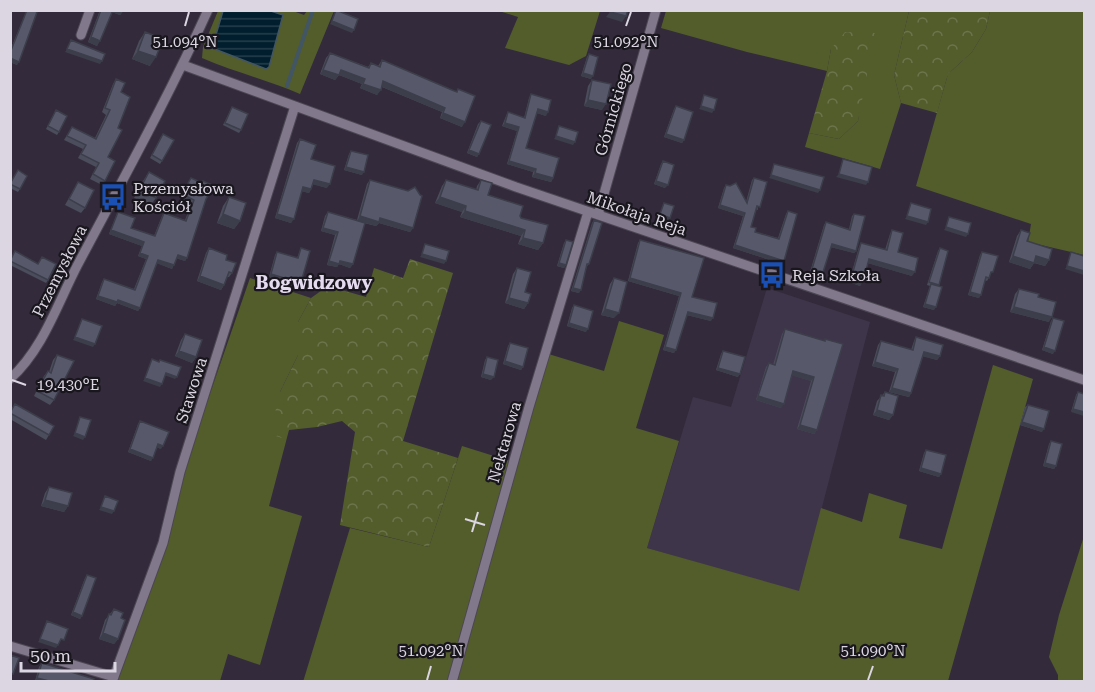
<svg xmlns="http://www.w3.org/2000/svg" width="1095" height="692" viewBox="0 0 1095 692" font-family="'Roboto Serif',serif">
<defs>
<pattern id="forest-crowns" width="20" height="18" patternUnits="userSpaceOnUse" patternTransform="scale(1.5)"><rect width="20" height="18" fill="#535d2c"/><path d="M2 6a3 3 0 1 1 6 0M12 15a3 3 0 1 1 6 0" fill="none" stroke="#6b744a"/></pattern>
<pattern id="water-rules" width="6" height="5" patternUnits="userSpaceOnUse" patternTransform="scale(1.5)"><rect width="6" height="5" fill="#001e2d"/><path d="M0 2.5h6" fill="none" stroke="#253e4b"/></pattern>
</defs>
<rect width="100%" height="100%" fill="#332b3b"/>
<!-- built -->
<path fill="#3f354a" d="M767 288 870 322 800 592 647 548 693 397 731 407Z"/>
<!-- green -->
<path fill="#535d2c" d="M218 11H223L212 48 283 15 271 11H293L304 15 307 11H334L300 94C268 80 234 72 202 58L203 47Z
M499 11H600L586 56 569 65 505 48 518 17Z
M666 11H909L894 75 901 103 880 169 805 147 809 133 839 139 858 121 861 98 831 49 827 71 747 52 661 28Z
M990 11H1084V255L1028 242 1031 224 916 186 948 74 972 52 986 29Z
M250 278 311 298 298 322V355L280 392 289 430 269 506 302 516 260 665 228 654 220 681 115 682 179 483Z
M619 321 664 335 636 428 679 441 647 548 799 591 821 508 862 522 869 493 907 505 899 538 942 549 993 365 1033 379 948 681 303 682 350 528 429 547 462 446 510 461 542 352 604 371Z
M1084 536V681H1058V675L1049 657 1059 615Z"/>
<!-- forest -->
<path fill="url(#forest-crowns)" d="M909 11H990L986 29 972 52 948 74 937 113 901 103 894 75Z
M845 32 875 33 858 121 839 139 809 133 827 71 831 49Z
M410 259 453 273 403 441 458 458 429 547 340 525 355 432 342 421 317 427 289 430 282 438 270 434 280 392 298 355V322L311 298 328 286 366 297 374 268 403 278Z"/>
<!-- water -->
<path fill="url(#water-rules)" stroke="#425563" stroke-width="1.5" d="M223 11H271L283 15 269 67 266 69 212 48Z"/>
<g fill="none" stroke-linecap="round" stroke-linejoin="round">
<!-- stream -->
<path stroke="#425563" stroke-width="4" d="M287 86 313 10"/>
<defs>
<path id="street" d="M81 35 90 10
M183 65 516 187 1084 380
M598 215 656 10
M10 379C43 349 57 305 77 266 122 181 168 98 208 10
M10 646 114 677
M112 682 163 543 180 472 295 106
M452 682 529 407 588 212"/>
</defs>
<!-- street casing -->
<use href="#street" stroke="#4d4654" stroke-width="11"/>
<!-- street -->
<use href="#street" stroke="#81798b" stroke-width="9"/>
</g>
<!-- wall -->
<path fill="#4b4d5c" d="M27 10H33L17 65 10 62V51Z
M100 10H124L120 15 112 12 97 46 88 42Z
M145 32 150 66 132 59 139 41Z
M330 53 368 67 371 63 378 66 382 60 456 92 458 89 462 127 440 118 442 112 382 87 377 95 360 88 362 84 339 75 335 80 320 74 326 58Z
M589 54 591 79 581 76 587 57Z
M116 79 121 92 118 128 108 157 105 181 102 185 90 179 96 167 78 158 83 149 64 140 72 127 95 138 106 115 102 112 113 84Z
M592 80 602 110 584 106 588 86Z
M531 94 546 116 537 113 526 148 553 178 551 182 532 177 533 172 507 164 517 131 502 126 506 116 508 112 524 118 529 98Z
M676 106 684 140 682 143 664 137 674 109Z
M232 107 241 130 239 133 223 125Z
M56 110 59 132 57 135 46 129Z
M481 121 479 154 477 157 467 153 478 124Z
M161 137 162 161 160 164 150 158Z
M300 139 327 188 313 184 311 189 309 193 302 191 291 223 275 218 297 143Z
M351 151 362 175 344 170 349 154Z
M663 161 665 188 654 184 661 164Z
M149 172 156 198 150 206 134 198 143 181Z
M754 178 758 210 756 209 751 227 755 232 778 238 786 214 788 211 782 264 733 248 743 216 718 208 724 188 726 185 730 186 746 202 752 180Z
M370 180 413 228 410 232 379 223 376 226 364 223 353 264 350 268 339 264 337 267 327 265 335 235 321 231 325 216 328 212 357 220 367 184Z
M446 180 476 190 477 186 481 180 488 195 520 216 543 243 538 250 518 244 521 236 460 217 462 212 435 203 442 186Z
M189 181 206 199 187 258 185 261 176 258 172 269 157 263 140 308 138 311 117 303 115 306 96 299 102 282 104 279 134 289 146 259 138 256 142 246 109 234 116 216 118 212 131 228 154 236 162 216 164 213 185 220 192 203 180 198Z
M78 182 85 208 81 213 65 205Z
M10 183 20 189 18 192 10 188Z
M229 197 240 221 234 229 217 223 223 206Z
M854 214 856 251 854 253 831 247 821 275 810 272 824 225 826 222 849 229 852 216Z
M594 220 589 264 586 267 579 293 571 291 592 223Z
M892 230 898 252 912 276 868 263 860 286 849 282 859 247 861 243 885 250 890 234Z
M1021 230 1027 241 1049 260 1045 266 1034 263 1030 269 1009 262 1017 236Z
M566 240V265L564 268 557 266 564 243Z
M640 240 692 297 711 321 687 315 674 353 663 350 679 296 628 281 638 243Z
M209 248 232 273 229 277H227L224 285 221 290 197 281 206 253Z
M301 248 298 289 288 285 289 283 269 277 275 255 277 252 297 258Z
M940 248 939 285 934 310 923 307 930 286 927 285 938 251Z
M982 252 991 275H990L987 281 985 280 979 298 968 295 980 255Z
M10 258 48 280 46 283 10 265Z
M517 268 528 303 524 309 505 303 513 274Z
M614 278V318L601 315 610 284Z
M1019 289 1038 297 1049 322 1010 312 1015 294Z
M574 305 586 332 567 326 572 308Z
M1053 318V354L1042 350 1051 321Z
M785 329 824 341 825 339 817 430 814 434 797 429 811 381 792 375 781 408 756 400 766 367 769 363 773 365 782 334Z
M185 334 196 357 192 363 175 356 181 340Z
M916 337 940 356 937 360 923 356 911 393 909 397 889 392 895 372 872 366 878 345 881 341 911 350 914 341Z
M510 343 523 367 521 370 503 364 508 346Z
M723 351 738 377 716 370 721 354Z
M57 355 54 400 50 405 34 396 44 376 48 371 49 372 53 360Z
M487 357 491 380 481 377 485 360Z
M885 392 893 415 889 420 873 415 877 401Z
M1078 392 1084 394 1071 412 1076 395Z
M15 404 49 435 46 440 10 419V411Z
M1028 405 1042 432 1020 425 1025 407Z
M140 421 161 449 157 447 151 461 128 452 138 424Z
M1051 441 1056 466 1054 469 1043 466 1049 444Z
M926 450 941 474 939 477 919 471 924 453Z
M49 487 68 506 64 512 41 506 45 493Z
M87 575 82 616 80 619 71 615 85 578Z
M114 609 118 639 114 644 99 639 105 620Z
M42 663 93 681H35L39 667Z"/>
<!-- shaded-wall -->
<path fill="#3d3e4b" d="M112 10H124L120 15 111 12Z
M610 12 626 16 622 22 606 17Z
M332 21 354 30 352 33 330 24Z
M91 37 100 41 97 46 88 42Z
M67 49 102 61 100 64 65 52Z
M138 51 156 57 150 66 132 59Z
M10 58 19 62 17 65 10 62Z
M323 70H341L365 79 362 84 339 75 335 80 320 74Z
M583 73 593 76 591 79 581 76Z
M383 81 445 108 442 112 380 86Z
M363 84 381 90 377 95 360 88Z
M588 100 606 104 602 110 584 106Z
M701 106 714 110 712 113 699 109Z
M538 109 548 112 546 116 536 113Z
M443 113 465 122 462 127 440 118Z
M505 123 519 127 517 131 502 126Z
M666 134 684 140 682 143 664 137Z
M556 136 575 142 573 145 554 139Z
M469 150 479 154 477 157 467 153Z
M509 161 536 169 533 172 507 164Z
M346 167 364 172 362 175 344 170Z
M535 173 553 178 551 182 532 177Z
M839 174 868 182 866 185 836 177Z
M771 175 820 190 818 193 769 178Z
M314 180 330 184 327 188 311 184Z
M656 181 668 185 665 188 654 184Z
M303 187 311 189 309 193 300 191Z
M440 197 466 206 462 212 435 203Z
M720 205 745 213 743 216 718 208Z
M465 211 525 230 521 236 460 217Z
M223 214 240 221 234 229 217 223Z
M277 214 294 219 291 223 275 218Z
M660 214 670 218 668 221 658 217Z
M360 216 380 218 413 228 410 232 379 223 376 226 357 221Z
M907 216 928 222 926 225 905 219Z
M946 227 968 234 966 237 944 230Z
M323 228 338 232 335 235 321 231Z
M111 230 144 242 142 246 109 234Z
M523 238 543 243 538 250 518 244Z
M832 244 856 251 854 253 830 247Z
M735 245 784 261 782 264 733 248Z
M140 253 148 256 146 259 138 256Z
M422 254 446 261 444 264 420 257Z
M178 255 187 258 185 261 175 258Z
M1013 256 1034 263 1030 269 1009 262Z
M1036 256 1049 260 1045 266 1032 262Z
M869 259 915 272 912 276 867 263Z
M158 260 174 265 172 269 156 263Z
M329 261H340L353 264 350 268 339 264 337 267 327 265Z
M559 263 566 265 564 268 557 266Z
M1067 266 1084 271V275L1065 269Z
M812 269 823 272 821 275 810 272Z
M271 274 291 280 289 283 269 277Z
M200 276 224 285 221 290 197 281Z
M630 278 681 293 679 296 628 281Z
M851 279 863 282 860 286 849 282Z
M290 283 300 286 298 289 288 285Z
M573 288 581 290 579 293 571 291Z
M970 292 981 295 979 298 968 295Z
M98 296 118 300 140 308 138 311 117 303 115 306 96 299Z
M509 298 528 303 524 309 505 303Z
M925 304 936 307 934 310 923 307Z
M1014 307 1052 317 1049 322 1010 312Z
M605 309 619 313 614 318 601 315Z
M688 312 713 318 711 321 686 315Z
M569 323 588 329 586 332 567 326Z
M75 337 95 344 93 347 73 340Z
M665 347 676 350 674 353 663 350Z
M1044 347 1055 351 1053 354 1042 350Z
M179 351 196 357 192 363 175 356Z
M924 352 940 356 937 360 921 356Z
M505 361 523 367 521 370 503 364Z
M875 362 898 369 895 372 872 366Z
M718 368 740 374 738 377 716 370Z
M793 371 814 377 811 381 790 375Z
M166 373 177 377 175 379 164 375Z
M483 374 494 377 491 380 481 377Z
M145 378 162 384 160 387 143 381Z
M892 388 911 393 909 397 889 392Z
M758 396 784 404 781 408 756 400Z
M1073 409 1084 412V416L1071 412Z
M877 410 893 415 889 420 873 415Z
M1022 422 1044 429 1042 432 1020 425Z
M800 425 817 430 814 434 797 429Z
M75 433 85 437 83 440 73 436Z
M158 444 163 446 161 449 156 447Z
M130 449 153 458 151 461 128 452Z
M1045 463 1056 466 1054 469 1043 466Z
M921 468 941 474 939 477 919 471Z
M45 500 68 506 64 512 41 506Z
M101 507 114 511 112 514 99 510Z
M73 612 82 616 80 619 71 615Z
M103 633 118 639 114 644 99 639Z
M40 639 58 645 56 648 38 642Z
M37 678 49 681H35Z"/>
<!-- building -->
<path fill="#57596b" stroke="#3d3e4b" stroke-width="1.5" d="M27 10H33L37 12 19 62 10 58V53Z
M101 10H113L100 41 91 37Z
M336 10 358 19 354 30 332 21Z
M611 10H628L626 16 610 12Z
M145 32 163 39 156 57 138 51Z
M71 40 105 54 102 61 67 49Z
M330 53 369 68 371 63 380 67 382 60 452 90 457 92 458 89 475 96 465 122 443 113 445 108 383 81 381 90 363 84 365 79 341 70 339 75 323 70Z
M589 54 598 57 593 76 583 73Z
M116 79 125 83 121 92 130 97 118 128 122 130 108 157 115 161 105 181 93 174 99 163 81 154 86 145 67 136 72 127 96 139 110 110 105 108Z
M592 80 611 84 606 104 588 100Z
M531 94 551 100 548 112 538 109 526 148 559 158 553 178 535 173 536 169 509 161 519 127 505 123 508 112 525 118Z
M704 95 717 99 714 110 701 106Z
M676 106 693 112 684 140 666 134Z
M232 107 248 114 241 130 225 123Z
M56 110 67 116 59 132 48 126Z
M481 121 491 125 479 154 469 150Z
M559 126 578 132 575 142 556 136Z
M163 134 174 140 162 161 152 155Z
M300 139 316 145 311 159 335 166 330 184 314 180 311 189 303 187 294 219 277 214Z
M351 151 368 155 364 172 346 167Z
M843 159 872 167 868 182 839 174Z
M663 161 674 165 668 185 656 181Z
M774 164 824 177 820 190 771 175Z
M18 170 27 176 20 189 10 184Z
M149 172 165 181 156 198 140 189Z
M191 178 202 183 203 181 214 186 206 199 187 258 178 255 174 265 158 260 140 308 118 300 117 302 98 296 104 279 135 290 148 256 140 253 144 242 111 230 118 212 135 218 131 228 155 236 164 213 186 221 194 200 182 194Z
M754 178 767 182 760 207 757 206 751 227 756 228 755 232 779 239 788 211 797 214 784 261 735 245 745 213 720 205 726 185 730 186 736 183 747 203Z
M370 180 408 191 415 187 420 195 422 196 413 228 380 218 379 222 360 216Z
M446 180 478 190 481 180 492 183 488 195 523 206 520 216 521 218 548 225 543 243 523 238 525 230 465 211 466 206 440 197Z
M78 182 94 190 85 208 69 199Z
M229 197 246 203 240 221 223 214Z
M664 203 674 206 670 218 660 214Z
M911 203 931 209 928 222 907 216Z
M328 212 365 223 353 264 340 261 339 264 329 261 338 232 323 228Z
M854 214 865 216 856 251 832 244 823 272 812 269 826 222 850 230Z
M949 217 971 223 968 234 946 227Z
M594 220 602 223 589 264H587L581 290 573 288Z
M892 230 903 233 898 252 918 258 915 272 869 259 863 282 851 279 861 243 887 250Z
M1021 230 1030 233 1027 241 1052 249 1049 260 1036 256 1034 263 1013 256Z
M566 240 573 242 566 265 559 263Z
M640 240 704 258 692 297 717 303 713 318 688 312 676 350 665 347 681 293 630 278Z
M425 244 449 251 446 261 422 254Z
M209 248 227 255 226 260 236 263 232 273 229 272 224 285 200 276Z
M301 248 310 251 300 286 290 283 291 280 271 274 277 252 298 258Z
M940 248 948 251 939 285 929 282Z
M15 251 38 264 42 257 56 264 48 280 10 261Z
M982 252 998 256 993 272H991L989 278 986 277 981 295 970 292Z
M1071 252 1084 256V271L1067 266Z
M517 268 531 272 525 292 531 294 528 303 509 298Z
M614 278 627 282 619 313 605 309Z
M931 284 942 287 936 307 925 304Z
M1019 289 1039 294 1038 297 1056 302 1052 317 1014 307Z
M574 305 593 311 588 329 569 323Z
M1053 318 1064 321 1055 351 1044 347Z
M82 319 102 326 95 344 75 337Z
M785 329 825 341V339L843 344 817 430 800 425 814 377 793 371 784 404 758 396 769 363 775 365Z
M185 334 202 340 196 357 179 351Z
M916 337 943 345 940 356 924 352 911 393 892 388 898 369 875 362 881 341 913 350Z
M510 343 528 348 523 367 505 361Z
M723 351 745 357 740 374 718 368Z
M57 355 74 361 54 400 37 391 48 371 51 373Z
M487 357 498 360 494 377 483 374Z
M152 359 159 362 160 360 181 367 177 377 166 373 162 384 145 378Z
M885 392 898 396 893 415 877 410 881 395 884 396Z
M1078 392 1084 394V412L1073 409Z
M15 404 54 426 49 435 10 413Z
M1028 405 1049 411 1044 429 1022 422Z
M80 417 91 420 85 437 75 433Z
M140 421 169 432 163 446 158 444 153 458 130 449Z
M1051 441 1062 444 1056 466 1045 463Z
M926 450 946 455 941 474 921 468Z
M49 487 72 493 68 506 45 500Z
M105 496 118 501 114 511 101 507Z
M87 575 96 578 82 616 73 612Z
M114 609 123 613 121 618 125 620 118 639 103 633 109 614 111 615Z
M47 621 68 629 64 640 61 639 58 645 40 639Z
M10 655 19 658 13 674 10 673Z
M42 663 94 679 93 681H49L37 678Z"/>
<!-- ticks -->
<path fill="none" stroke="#dbd6e1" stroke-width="2" d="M185 26 189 12M626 26 631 12M12 380 26 385M465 519 485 525M472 532 478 512M427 680 431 666M868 680 873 666"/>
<!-- icons -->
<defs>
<symbol id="bus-bare" viewBox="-9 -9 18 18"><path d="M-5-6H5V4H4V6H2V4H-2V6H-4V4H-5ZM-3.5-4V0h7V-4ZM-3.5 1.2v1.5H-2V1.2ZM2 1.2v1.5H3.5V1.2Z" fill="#1a4fb4" stroke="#19161d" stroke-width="2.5" paint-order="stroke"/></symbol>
</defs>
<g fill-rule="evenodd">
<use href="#bus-bare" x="94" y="178" width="38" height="38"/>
<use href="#bus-bare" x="753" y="256" width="38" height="38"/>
</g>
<g text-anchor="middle" stroke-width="4.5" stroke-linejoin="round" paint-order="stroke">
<!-- street labels -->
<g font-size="16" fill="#dbd6e1" stroke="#19161d">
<text transform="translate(613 109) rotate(-74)" y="6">Górnickiego</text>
<text transform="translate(637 213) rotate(19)" y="6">Mikołaja Reja</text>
<text transform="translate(59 271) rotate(-63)" y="6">Przemysłowa</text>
<text transform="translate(191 390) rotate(-72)" y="6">Stawowa</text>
<text transform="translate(504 442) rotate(-74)" y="6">Nektarowa</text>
</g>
<!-- poi labels -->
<g font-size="16" fill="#dbd6e1" stroke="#19161d" text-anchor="start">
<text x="133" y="194">Przemysłowa<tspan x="133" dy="18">Kościół</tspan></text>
<text x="792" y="281">Reja Szkoła</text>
</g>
<!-- neighbourhood labels -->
<g font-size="18" font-weight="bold" fill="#e5dbf0" stroke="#19161d">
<text x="314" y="289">Bogwidzowy</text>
</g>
</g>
<g font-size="15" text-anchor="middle" fill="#dbd6e1" stroke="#19161d" stroke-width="4.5" stroke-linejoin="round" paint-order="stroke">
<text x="185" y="47">51.094°N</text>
<text x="626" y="47">51.092°N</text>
<text x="68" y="390">19.430°E</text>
<text x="431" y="656">51.092°N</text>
<text x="873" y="656">51.090°N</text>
</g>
<!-- border -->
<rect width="1095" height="692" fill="none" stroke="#dbd6e1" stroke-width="24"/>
<!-- scale -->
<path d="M21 662v9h94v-9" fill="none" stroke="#dbd6e1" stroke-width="3"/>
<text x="30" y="662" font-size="18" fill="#dbd6e1" stroke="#19161d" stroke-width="4.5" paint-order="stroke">50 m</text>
</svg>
